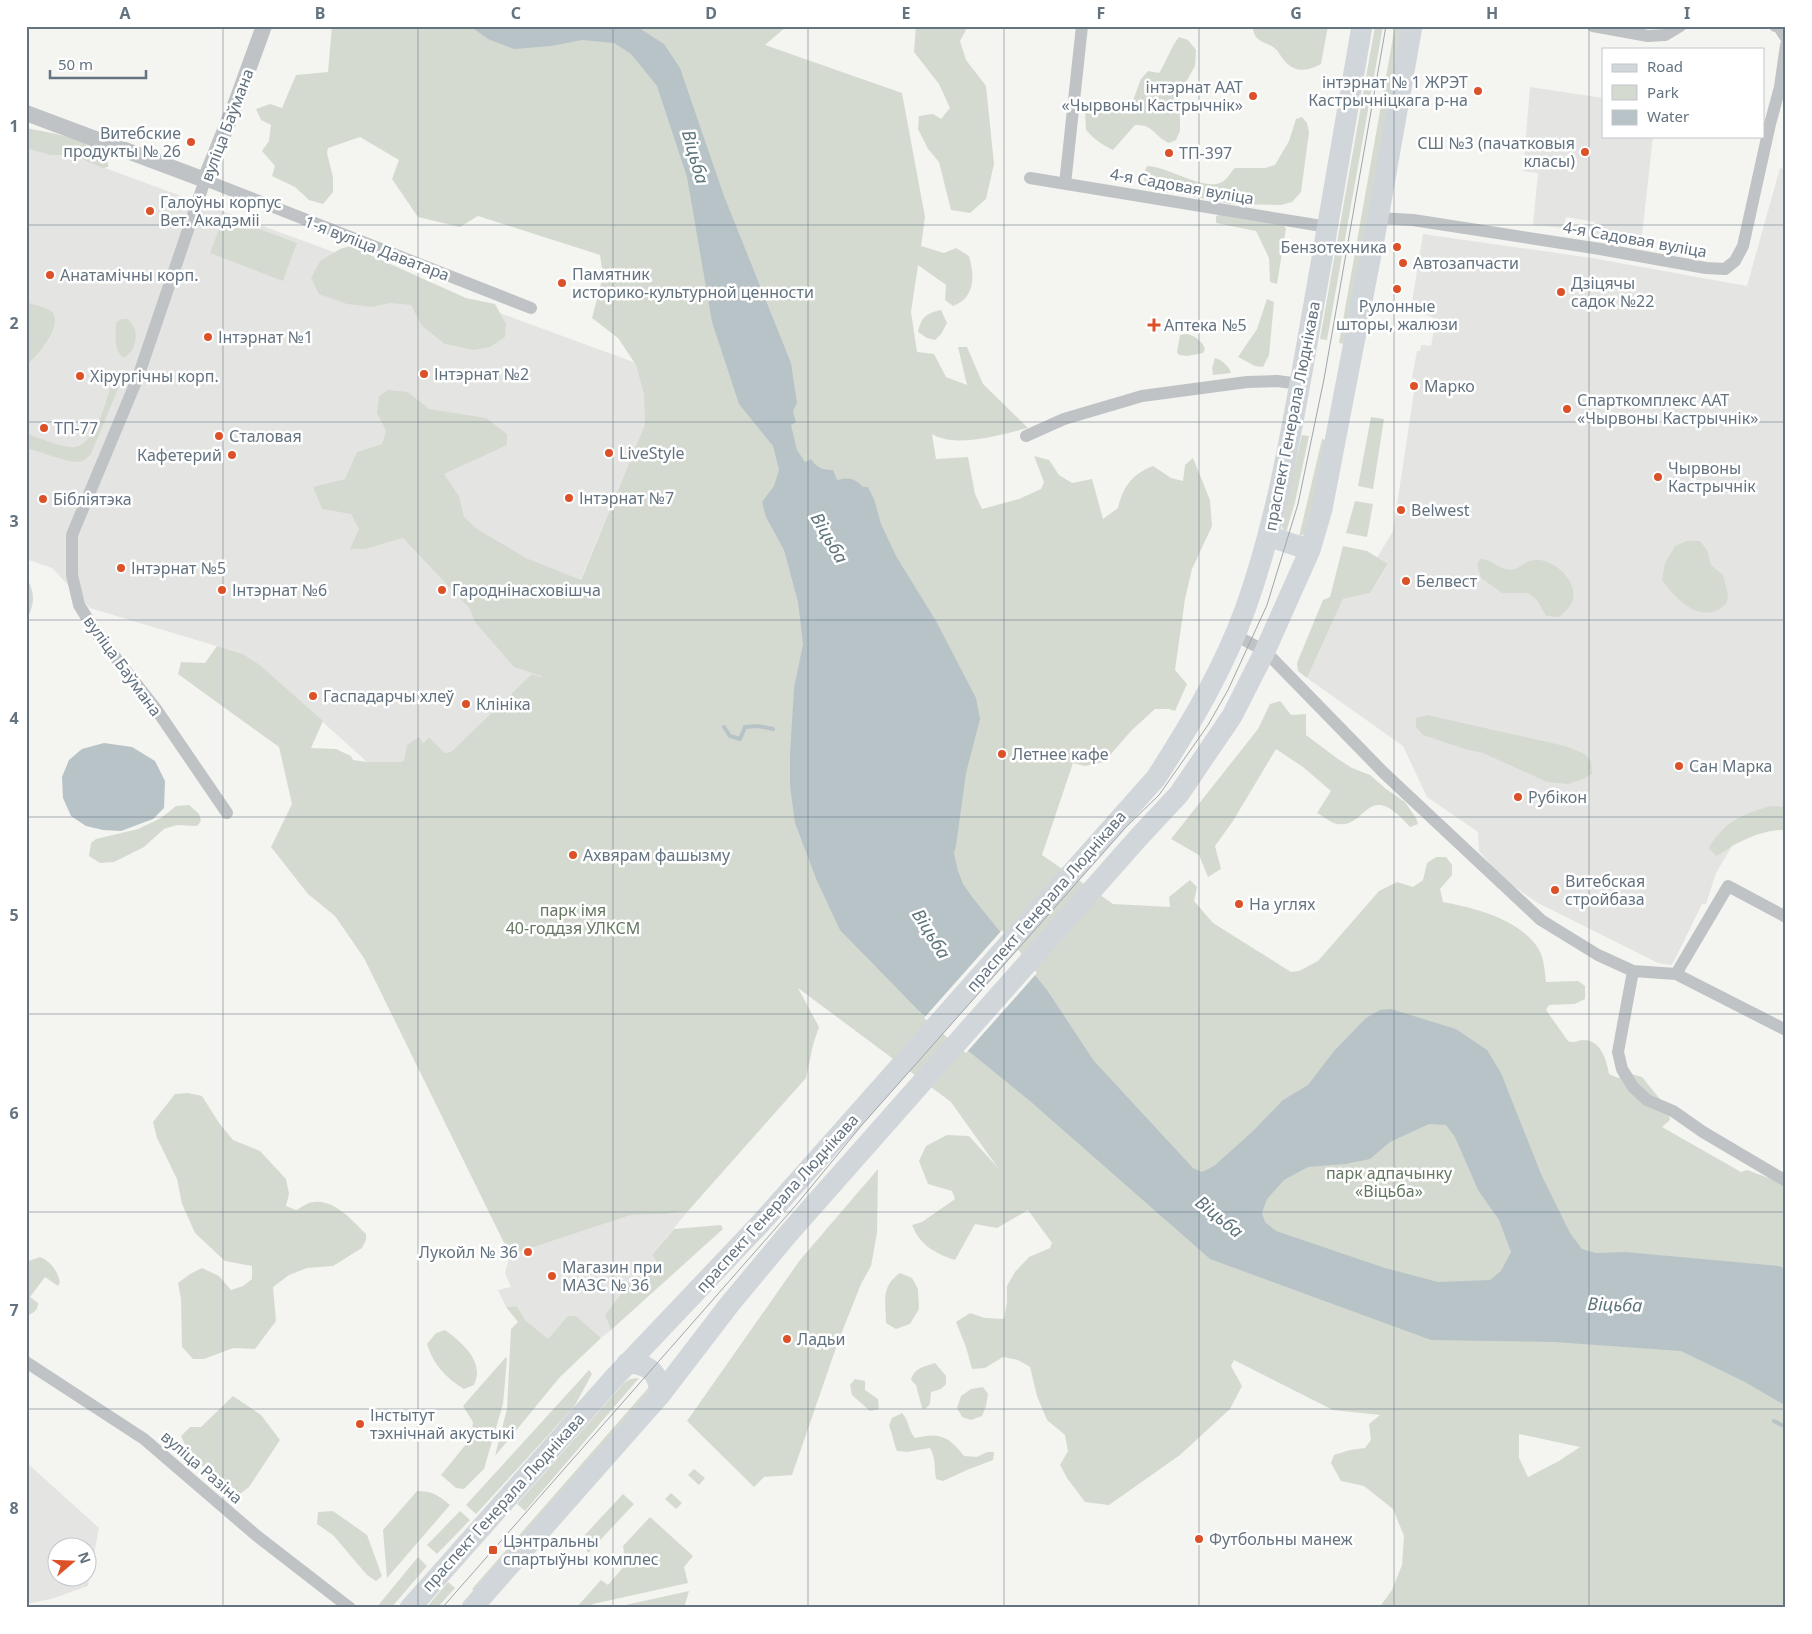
<svg xmlns="http://www.w3.org/2000/svg" width="1812" height="1634" viewBox="0 0 1812 1634" font-family="'Noto Sans',sans-serif">
<rect width="100%" height="100%" fill="#f4f4f0"/>
<!-- built -->
<path fill="#e4e5e3" fill-rule="evenodd" d="M1530 87 1603 98V136H1653L1641 245 1594 238 1595 222 1566 217 1563 228 1533 225 1538 173 1523 171Z
M26 139 666 374 540 677 448 756 429 737 402 762H367L260 665 243 654 90 608 52 568 26 559Z
M1780 168 1786 170V813L1747 821 1716 873 1706 904H1702L1672 965 1658 963 1538 903 1503 879 1479 851 1478 832 1427 797 1403 746 1307 678 1343 599 1370 593 1388 565 1377 558 1393 531 1416 379 1412 378 1417 351H1420L1421 345 1431 346 1436 319 1411 308 1423 234 1592 258 1747 286Z
M688 1211 652 1255 657 1260 635 1284 630 1281 605 1315 611 1330 601 1338 576 1316 548 1340 525 1320 517 1306 506 1307 498 1290 511 1287 505 1273 510 1255 631 1215 666 1214Z
M26 1462 99 1528 88 1586 51 1599 26 1604ZM88 1546V1576H58V1546Z"/>
<!-- green -->
<path fill="#d5dad1" fill-rule="evenodd" d="M332 26H787L765 45 902 93 925 217 921 246 944 253 956 248 969 256C975 276 975 298 953 306L945 300 946 285 918 265 911 312 917 352 934 354 946 377 967 385 958 347H967L983 384 1028 428C1001 434 957 449 932 434L936 459 968 457 975 494 982 509 1019 499 1041 489 1044 482 1034 456 1049 460 1059 475 1072 483 1092 479 1103 519 1118 508C1123 487 1132 474 1153 466L1171 478 1183 481 1185 465 1193 458 1210 500 1212 526 1192 569 1185 599 1175 670 1187 684 1175 711 1169 709H1155L1131 731 1104 762 1085 766 1073 763 1042 855 1113 904 1170 907 1169 897 1190 880 1197 887 1194 901 1213 923 1291 972 1299 971 1318 961 1379 891 1397 882 1413 887 1423 880 1427 863 1436 857H1446L1452 865V875L1440 889 1443 902C1475 908 1519 919 1538 948 1544 957 1545 972 1546 982L1578 981 1585 986V999L1575 1004 1549 1005 1546 1010 1568 1041C1574 1044 1578 1040 1584 1040 1601 1040 1607 1061 1609 1074L1618 1078 1632 1074 1642 1077 1668 1109 1670 1120 1662 1127 1741 1172 1747 1170 1785 1184 1786 1608H1379L1392 1590 1402 1565 1404 1536 1393 1509 1364 1486 1341 1481 1331 1463 1334 1455 1350 1450 1365 1448 1371 1440 1369 1424 1380 1415 1333 1410 1234 1360 1231 1366 1242 1386 1230 1409 1180 1455 1109 1505 1085 1502 1067 1478 1060 1465 1068 1451 1065 1435 1047 1420 1037 1396 1030 1367 1018 1360 1003 1357 985 1368 972 1369 966 1347 956 1322 970 1313 985 1318 1004 1319 1007 1302V1286L1015 1272 1029 1257 1050 1248 1052 1243 1028 1210 997 1228 975 1224 955 1260C934 1253 920 1245 912 1225L922 1222 955 1199 952 1191 928 1184 919 1161 926 1146 947 1135 969 1136 998 1168 951 1102 798 988 819 1027 813 1045 806 1078 688 1211 666 1214 631 1215 510 1255 364 958 335 916 308 894 271 847 292 804 279 747 178 674 181 662 205 663 217 646 243 654 260 665 323 721 311 748 336 749 351 756 353 760 367 762H402L404 760 407 745 419 737 423 743 429 737 445 753 451 752 532 674 540 677 541 676 514 667 475 622 470 609 403 538 365 549H350L359 529 351 514 322 509 313 487 345 479 357 452 382 444 386 431 377 413 379 396 388 390 408 392 429 409 486 418 507 434V445L444 474 459 496 464 517 477 529 526 558 581 580 645 424 644 394 636 365 618 338 592 318 603 276 600 255 478 216 460 227 418 217 392 179 399 160 360 137 328 148 327 153 333 177V192L323 204 309 200 295 187 272 176 275 166 262 151 269 141 271 125 261 120 256 109 270 104 282 108 296 75 328 72ZM1519 1434 1580 1447 1559 1461 1528 1477 1519 1458Z
M916 26H968L960 41 966 60 986 86 994 164 986 199 970 213 951 210 939 162 928 149 918 129 919 116 933 114 941 119 950 108 939 84 914 52Z
M1253 26H1328L1321 64C1306 72 1294 73 1283 59 1280 55 1277 49 1273 47 1263 41 1253 41 1253 26Z
M1375 26H1383L1327 340 1320 339Z
M1395 26H1403L1345 344 1339 343Z
M1179 37 1188 40 1196 50 1195 66 1180 93V131L1176 140 1169 143C1154 136 1153 124 1135 125L1113 150C1102 145 1094 139 1086 130L1085 112C1096 100 1117 105 1132 103L1141 79 1148 71 1159 73C1167 61 1170 48 1179 37Z
M1302 117 1307 123 1309 132 1301 192 1292 202 1281 205 1230 204 1152 188 1144 181V173L1147 166C1167 166 1205 192 1222 182 1227 180 1231 171 1235 168H1265L1275 165 1289 141 1296 119Z
M26 128C45 132 112 141 108 167L103 168 72 155H50L26 148Z
M1222 214 1279 221 1286 228 1277 284 1270 282 1269 258 1256 231 1216 223V216Z
M224 216 297 243 283 281 210 253Z
M350 246 466 298 495 304 506 324 505 337 490 347 474 350 445 344 422 326 411 305 390 303 372 307 347 304 319 294 311 278 320 261 340 249Z
M1267 299 1274 302 1269 355 1263 367 1255 366 1238 357 1257 329Z
M26 302C34 305 47 307 52 312 64 326 36 357 26 366Z
M941 310 947 323 941 334 935 340 927 338 918 332C921 317 927 313 941 310Z
M122 319H128C130 322 134 326 135 330 138 340 132 355 123 358 113 349 116 335 116 322Z
M1187 334C1194 335 1203 342 1205 349L1203 353 1187 356 1179 355 1177 352 1180 335Z
M1215 358C1221 359 1230 367 1231 373L1213 375 1212 368Z
M118 378 120 384 91 454C88 457 83 462 78 462 65 462 39 451 26 448V433C36 437 66 449 75 447 97 442 106 400 112 382Z
M1371 417 1384 419 1373 489 1358 486Z
M1302 435 1309 436 1295 502 1286 533 1283 529 1281 524Z
M1322 439 1328 441 1322 474 1304 534 1299 537Z
M1355 501 1373 504 1367 537 1346 533Z
M1687 541H1700L1707 550 1711 565 1723 575 1728 594 1727 602C1724 605 1721 609 1718 610 1696 621 1673 596 1662 580L1665 563 1675 546Z
M1343 546 1367 551 1388 564 1370 593 1343 599 1307 678 1298 671 1297 663 1323 600 1330 597Z
M1480 559C1491 559 1495 566 1505 569 1517 573 1523 561 1534 560 1552 558 1577 579 1573 599 1571 607 1565 612 1559 617L1546 616 1537 600 1528 593H1502L1481 578 1477 565Z
M26 575C33 591 36 598 29 615L26 617Z
M1280 701 1291 715 1306 714V735L1338 759 1352 768 1370 775 1386 789 1405 802 1416 818 1418 824 1410 827C1366 777 1368 829 1337 824 1331 823 1323 816 1317 813L1331 791 1303 767 1276 749 1233 821 1215 846 1221 869 1208 877 1199 855 1171 839 1258 729 1270 704Z
M1427 715 1565 746 1583 753 1591 761 1592 774 1584 779 1568 784 1547 782 1483 753 1465 749 1423 735 1416 727V718Z
M189 805 199 814 201 821 197 826 177 825 164 829 144 847 114 862 100 863 89 856 91 843 96 839 138 829 161 818 176 806Z
M1771 806 1786 807V830C1769 829 1751 836 1736 844 1729 847 1724 853 1716 856L1709 848C1722 823 1744 813 1771 806Z
M188 1093 202 1096 219 1123 233 1140 260 1151 286 1179 289 1194 286 1206 296 1210C301 1208 308 1202 314 1202 334 1199 353 1221 366 1234V1240L362 1248 333 1266 307 1268 289 1275 273 1287 276 1321 255 1349 233 1348 204 1359H193L182 1347 181 1299 178 1283 190 1274 202 1268 219 1276 231 1290 243 1286 252 1279V1266L225 1261 195 1233 182 1204 177 1179 157 1138 153 1122 175 1094Z
M878 1169 877 1233 871 1266 861 1284 838 1342 792 1475 764 1477 754 1487 687 1421 800 1260Z
M721 1225 723 1229 611 1330 605 1315 631 1280 636 1284 656 1260 652 1255 674 1229Z
M40 1257C51 1262 57 1270 60 1282L58 1286 45 1277 30 1297 38 1303C38 1310 34 1314 26 1315V1262Z
M900 1273 912 1278 918 1289 919 1309 910 1324 896 1329 886 1323C886 1302 880 1287 900 1273Z
M517 1306 525 1320 548 1339 568 1316H576L601 1338 560 1377 495 1456 507 1409 511 1329 518 1322 506 1307Z
M445 1330C459 1340 478 1356 477 1374 477 1377 475 1382 474 1385L464 1389C446 1378 433 1364 427 1344L436 1333Z
M506 1357 507 1359 503 1404 484 1469 464 1489 456 1488 441 1475 471 1438 473 1422 463 1406Z
M935 1363 946 1376V1384L941 1389 931 1392 930 1404 925 1409 922 1408 916 1385 911 1380C914 1368 923 1367 935 1363Z
M589 1370 592 1374 574 1407 476 1514 466 1505Z
M639 1378 525 1511 517 1504 624 1383 630 1379Z
M855 1379 865 1381V1390L878 1399 879 1409 870 1411 852 1395 850 1385Z
M649 1387V1392L478 1594 472 1589Z
M983 1387 988 1394 986 1406 982 1416 971 1420 962 1417 957 1408 961 1396 971 1389Z
M233 1396 261 1415 280 1440 249 1487 240 1494C217 1480 192 1462 181 1436L190 1427H201Z
M902 1413C910 1422 907 1428 915 1438 939 1432 949 1436 964 1456L977 1457 987 1452H994L993 1460 967 1470 943 1481 936 1479C934 1467 936 1459 930 1448L907 1452 897 1451C893 1442 893 1434 889 1426L892 1418Z
M694 1469 705 1478 699 1485 688 1475Z
M417 1491C432 1491 438 1495 450 1505L387 1578 383 1530Z
M671 1493 682 1503 676 1509 665 1499Z
M623 1494 634 1504 588 1553 582 1538Z
M333 1511 367 1535 382 1576 376 1581 367 1575 333 1535 317 1524 318 1512Z
M460 1511 470 1520 437 1554 427 1545Z
M650 1517 693 1556 684 1567 688 1583 593 1604 590 1608H576L601 1580 608 1585 626 1564 623 1546Z
M418 1557 427 1566 391 1608H376Z
M448 1582 455 1588 437 1608H426Z
M689 1591 684 1608H612Z"/>
<!-- water -->
<path fill="#b8c3c7" fill-rule="evenodd" d="M470 26H636L664 44 680 68 724 196 791 363 797 403 793 411 796 422 791 425 797 450 805 462 811 459C817 468 823 470 833 470L837 480C848 477 855 478 863 487H868L874 499 881 524 896 556 936 621 976 698 980 719 966 773 956 846 954 853 958 871 963 884 973 898 1047 990 1094 1061 1193 1168 1202 1172 1214 1166 1252 1132 1283 1100 1308 1085 1334 1051 1366 1018 1380 1010 1391 1009 1456 1029 1487 1050 1501 1073 1541 1174 1570 1233 1582 1249 1596 1253 1625 1252 1779 1266 1786 1269V1406L1745 1382 1681 1351 1554 1342 1431 1340 1210 1259 1030 1101 918 1010 840 930 817 881 795 823 790 786V754L794 688 803 644 798 602 784 550 766 517 762 502 774 486 779 470 773 446 739 404 712 322 687 177 657 86 631 54 614 43 582 40 551 46 514 49 488 39ZM1429 1124 1446 1125 1455 1137 1478 1190 1499 1220 1511 1252 1501 1271 1490 1280 1438 1282 1385 1268 1276 1231 1265 1222 1262 1213 1267 1199 1284 1180 1308 1167 1345 1164 1370 1159 1390 1142Z
M104 743 132 747 155 761 165 781 164 808 153 819 121 831 103 830 86 826 71 816 63 798 62 777 69 760 82 749Z"/>
<!-- pier -->
<path fill="#f4f4f0" d="M1002 930 1037 973 966 1053 924 1018Z"/>
<g fill="none" stroke-linecap="round" stroke-linejoin="round">
<!-- stream -->
<path stroke="#b8c3c7" stroke-width="4" d="M724 727 730 736 740 739 745 727 758 726 773 729
M1774 1421 1786 1427"/>
<!-- minor -->
<path stroke="#bfc3c6" stroke-width="12" d="M1593 26 1648 36 1665 35 1680 26
M1775 26 1779 27 1786 38
M1786 45 1780 87 1786 88
M1030 178 1328 227
M1065 184 1082 26
M1378 218 1413 220 1600 249 1706 268 1725 269 1735 261 1743 246 1770 124 1780 87
M1026 436 1064 419 1142 396 1247 382 1277 381 1300 384
M1235 635 1265 651 1384 773 1541 920 1598 955 1633 971 1676 974 1786 1030
M227 813 156 709 97 634 79 605 72 575V535L138 377 205 180 531 308
M1633 971 1618 1052 1622 1069 1633 1087 1647 1100 1673 1111 1703 1132 1786 1181
M1676 974 1728 886 1786 917
M26 1362 144 1439 257 1536 350 1608"/>
<!-- tertiary -->
<path stroke="#bfc3c6" stroke-width="16" d="M26 113 205 180 237 100 264 26"/>
<!-- primary -->
<path stroke="#d1d6da" stroke-width="21" d="M1268 536 1310 550
M627 1363C649 1364 659 1372 660 1395
M410 1608 613 1379 760 1224 1156 778C1191 724 1224 668 1246 607 1277 520 1292 428 1308 338 1326 234 1345 130 1362 26
M472 1608 660 1395 729 1305 788 1234 1138 838 1179 794 1232 716 1265 651 1310 550 1322 509 1378 218 1412 26"/>
<!-- tram -->
<path stroke="#a0a6ab" stroke-width="1" d="M442 1608 797 1204 861 1126 1126 827 1159 795 1208 725 1228 690 1267 605 1298 504 1324 379 1386 26"/>
</g>
<!-- grid -->
<path fill="none" stroke="#647380" stroke-width="1" stroke-opacity="0.55" d="M223 26V1608M418 26V1608M613 26V1608M808 26V1608M1004 26V1608M1199 26V1608M1394 26V1608M1589 26V1608M26 225H1786M26 422H1786M26 620H1786M26 817H1786M26 1014H1786M26 1212H1786M26 1409H1786"/>
<!-- markers -->
<g fill="#dc5127" stroke="#fff" stroke-width="2">
<circle cx="1478" cy="91" r="5"/>
<circle cx="1253" cy="96" r="5"/>
<circle cx="191" cy="142" r="5"/>
<circle cx="1585" cy="152" r="5"/>
<circle cx="1169" cy="153" r="5"/>
<circle cx="150" cy="211" r="5"/>
<circle cx="1397" cy="247" r="5"/>
<circle cx="1403" cy="263" r="5"/>
<circle cx="50" cy="275" r="5"/>
<circle cx="562" cy="283" r="5"/>
<circle cx="1397" cy="289" r="5"/>
<circle cx="1561" cy="292" r="5"/>
<path d="M1151.5 317.5h5v5h5v5h-5v5h-5v-5h-5v-5h5z"/>
<circle cx="208" cy="337" r="5"/>
<circle cx="424" cy="374" r="5"/>
<circle cx="80" cy="376" r="5"/>
<circle cx="1414" cy="386" r="5"/>
<circle cx="1567" cy="409" r="5"/>
<circle cx="44" cy="428" r="5"/>
<circle cx="219" cy="436" r="5"/>
<circle cx="609" cy="453" r="5"/>
<circle cx="232" cy="455" r="5"/>
<circle cx="1658" cy="477" r="5"/>
<circle cx="569" cy="498" r="5"/>
<circle cx="43" cy="499" r="5"/>
<circle cx="1401" cy="510" r="5"/>
<circle cx="121" cy="568" r="5"/>
<circle cx="1406" cy="581" r="5"/>
<circle cx="222" cy="590" r="5"/>
<circle cx="442" cy="590" r="5"/>
<circle cx="313" cy="696" r="5"/>
<circle cx="466" cy="704" r="5"/>
<circle cx="1002" cy="754" r="5"/>
<circle cx="1679" cy="766" r="5"/>
<circle cx="1518" cy="797" r="5"/>
<circle cx="573" cy="855" r="5"/>
<circle cx="1555" cy="890" r="5"/>
<circle cx="1239" cy="904" r="5"/>
<circle cx="528" cy="1252" r="5"/>
<circle cx="552" cy="1276" r="5"/>
<circle cx="787" cy="1339" r="5"/>
<circle cx="360" cy="1424" r="5"/>
<circle cx="1199" cy="1539" r="5"/>
<rect x="488" y="1545" width="10" height="10" rx="2.5"/>
</g>
<g text-anchor="middle" stroke-width="5" stroke-linejoin="round" paint-order="stroke">
<!-- poi labels -->
<g font-size="16" fill="#647380" stroke="#fff" text-anchor="start">
<text x="1468" y="88" text-anchor="end">інтэрнат № 1 ЖРЭТ<tspan x="1468" dy="18">Кастрычніцкага р-на</tspan></text>
<text x="1243" y="93" text-anchor="end">інтэрнат ААТ<tspan x="1243" dy="18">«Чырвоны Кастрычнік»</tspan></text>
<text x="181" y="139" text-anchor="end">Витебские<tspan x="181" dy="18">продукты № 26</tspan></text>
<text x="1575" y="149" text-anchor="end">СШ №3 (пачатковыя<tspan x="1575" dy="18">класы)</tspan></text>
<text x="1179" y="159">ТП-397</text>
<text x="160" y="208">Галоўны корпус<tspan x="160" dy="18">Вет. Акадэміі</tspan></text>
<text x="1387" y="253" text-anchor="end">Бензотехника</text>
<text x="1413" y="269">Автозапчасти</text>
<text x="572" y="280">Памятник<tspan x="572" dy="18">историко-культурной ценности</tspan></text>
<text x="60" y="281">Анатамічны корп.</text>
<text x="1571" y="289">Дзіцячы<tspan x="1571" dy="18">садок №22</tspan></text>
<text x="1397" y="312" text-anchor="middle">Рулонные<tspan x="1397" dy="18">шторы, жалюзи</tspan></text>
<text x="1164" y="331">Аптека №5</text>
<text x="218" y="343">Інтэрнат №1</text>
<text x="434" y="380">Інтэрнат №2</text>
<text x="90" y="382">Хірургічны корп.</text>
<text x="1424" y="392">Марко</text>
<text x="1577" y="406">Спарткомплекс ААТ<tspan x="1577" dy="18">«Чырвоны Кастрычнік»</tspan></text>
<text x="54" y="434">ТП-77</text>
<text x="229" y="442">Сталовая</text>
<text x="619" y="459">LiveStyle</text>
<text x="222" y="461" text-anchor="end">Кафетерий</text>
<text x="1668" y="474">Чырвоны<tspan x="1668" dy="18">Кастрычнік</tspan></text>
<text x="579" y="504">Інтэрнат №7</text>
<text x="53" y="505">Бібліятэка</text>
<text x="1411" y="516">Belwest</text>
<text x="131" y="574">Інтэрнат №5</text>
<text x="1416" y="587">Белвест</text>
<text x="232" y="596">Інтэрнат №6</text>
<text x="452" y="596">Гароднінасховішча</text>
<text x="323" y="702">Гаспадарчы хлеў</text>
<text x="476" y="710">Клініка</text>
<text x="1012" y="760">Летнее кафе</text>
<text x="1689" y="772">Сан Марка</text>
<text x="1528" y="803">Рубікон</text>
<text x="583" y="861">Ахвярам фашызму</text>
<text x="1565" y="887">Витебская<tspan x="1565" dy="18">стройбаза</tspan></text>
<text x="1249" y="910">На углях</text>
<text x="518" y="1258" text-anchor="end">Лукойл № 36</text>
<text x="562" y="1273">Магазин при<tspan x="562" dy="18">МАЗС № 36</tspan></text>
<text x="797" y="1345">Ладьи</text>
<text x="370" y="1421">Інстытут<tspan x="370" dy="18">тэхнічнай акустыкі</tspan></text>
<text x="1209" y="1545">Футбольны манеж</text>
<text x="503" y="1547">Цэнтральны<tspan x="503" dy="18">спартыўны комплес</tspan></text>
</g>
<!-- street labels -->
<g font-size="16" fill="#647380" stroke="#fff">
<text transform="translate(227 125) rotate(-69)" y="6">вуліца Баўмана</text>
<text transform="translate(1182 186) rotate(10)" y="6">4-я Садовая вуліца</text>
<text transform="translate(1635 239) rotate(10)" y="6">4-я Садовая вуліца</text>
<text transform="translate(377 248) rotate(21)" y="6">1-я вуліца Даватара</text>
<text transform="translate(1292 416) rotate(-79)" y="6">праспект Генерала Люднікава</text>
<text transform="translate(123 666) rotate(54)" y="6">вуліца Баўмана</text>
<text transform="translate(1046 901) rotate(-49)" y="6">праспект Генерала Люднікава</text>
<text transform="translate(777 1203) rotate(-48)" y="6">праспект Генерала Люднікава</text>
<text transform="translate(202 1467) rotate(41)" y="6">вуліца Разіна</text>
<text transform="translate(503 1502) rotate(-48)" y="6">праспект Генерала Люднікава</text>
</g>
<!-- park labels -->
<g font-size="16" fill="#667762" stroke="#fff">
<text x="573" y="916">парк імя<tspan x="573" dy="18">40-годдзя УЛКСМ</tspan></text>
<text x="1389" y="1179">парк адпачынку<tspan x="1389" dy="18">«Віцьба»</tspan></text>
</g>
<!-- water labels -->
<g font-size="18" font-style="italic" fill="#5f757e" stroke="#fff">
<text transform="translate(695 157) rotate(74)" y="6">Віцьба</text>
<text transform="translate(829 538) rotate(60)" y="6">Віцьба</text>
<text transform="translate(931 934) rotate(58)" y="6">Віцьба</text>
<text transform="translate(1219 1217) rotate(39)" y="6">Віцьба</text>
<text transform="translate(1615 1305) rotate(2)" y="6">Віцьба</text>
</g>
</g>
<!-- border -->
<rect width="1812" height="1634" fill="none" stroke="#ffffff" stroke-width="55"/>
<!-- legend -->
<rect x="1602" y="48" width="162" height="90" fill="#ffffff" stroke="#c1c7cc"/>
<rect x="1612" y="64" width="25" height="8" fill="#d1d6da" stroke="#c1c7cc"/>
<text x="1647" y="72" font-size="15" fill="#647380">Road</text>
<rect x="1612" y="85" width="25" height="15" fill="#d5dad1" stroke="#c1c7cc"/>
<text x="1647" y="98" font-size="15" fill="#647380">Park</text>
<rect x="1612" y="110" width="25" height="15" fill="#b8c3c7" stroke="#c1c7cc"/>
<text x="1647" y="122" font-size="15" fill="#647380">Water</text>
<!-- north arrow -->
<g transform="translate(72 1562) rotate(71)"><circle r="24" fill="#ffffff" stroke="#c1c7cc"/>
<path d="M0-4L9 19L0 12L-9 19Z" fill="#dc5127"/>
<text y="-8" font-size="14" font-weight="bold" text-anchor="middle" fill="#647380">N</text>
</g>
<!-- scale -->
<path d="M50 70v8h96v-8" fill="none" stroke="#647380" stroke-width="2.5"/>
<text x="58" y="70" font-size="15" fill="#647380" stroke="#ffffff" stroke-width="4" paint-order="stroke">50 m</text>
<rect x="28" y="28" width="1756" height="1578" fill="none" stroke="#647380" stroke-width="2"/>
<g font-size="16" text-anchor="middle" font-weight="bold" fill="#647380">
<text x="125" y="19">A</text>
<text x="320" y="19">B</text>
<text x="516" y="19">C</text>
<text x="711" y="19">D</text>
<text x="906" y="19">E</text>
<text x="1101" y="19">F</text>
<text x="1296" y="19">G</text>
<text x="1492" y="19">H</text>
<text x="1687" y="19">I</text>
<text x="14" y="132">1</text>
<text x="14" y="329">2</text>
<text x="14" y="527">3</text>
<text x="14" y="724">4</text>
<text x="14" y="921">5</text>
<text x="14" y="1119">6</text>
<text x="14" y="1316">7</text>
<text x="14" y="1514">8</text>
</g>
</svg>
